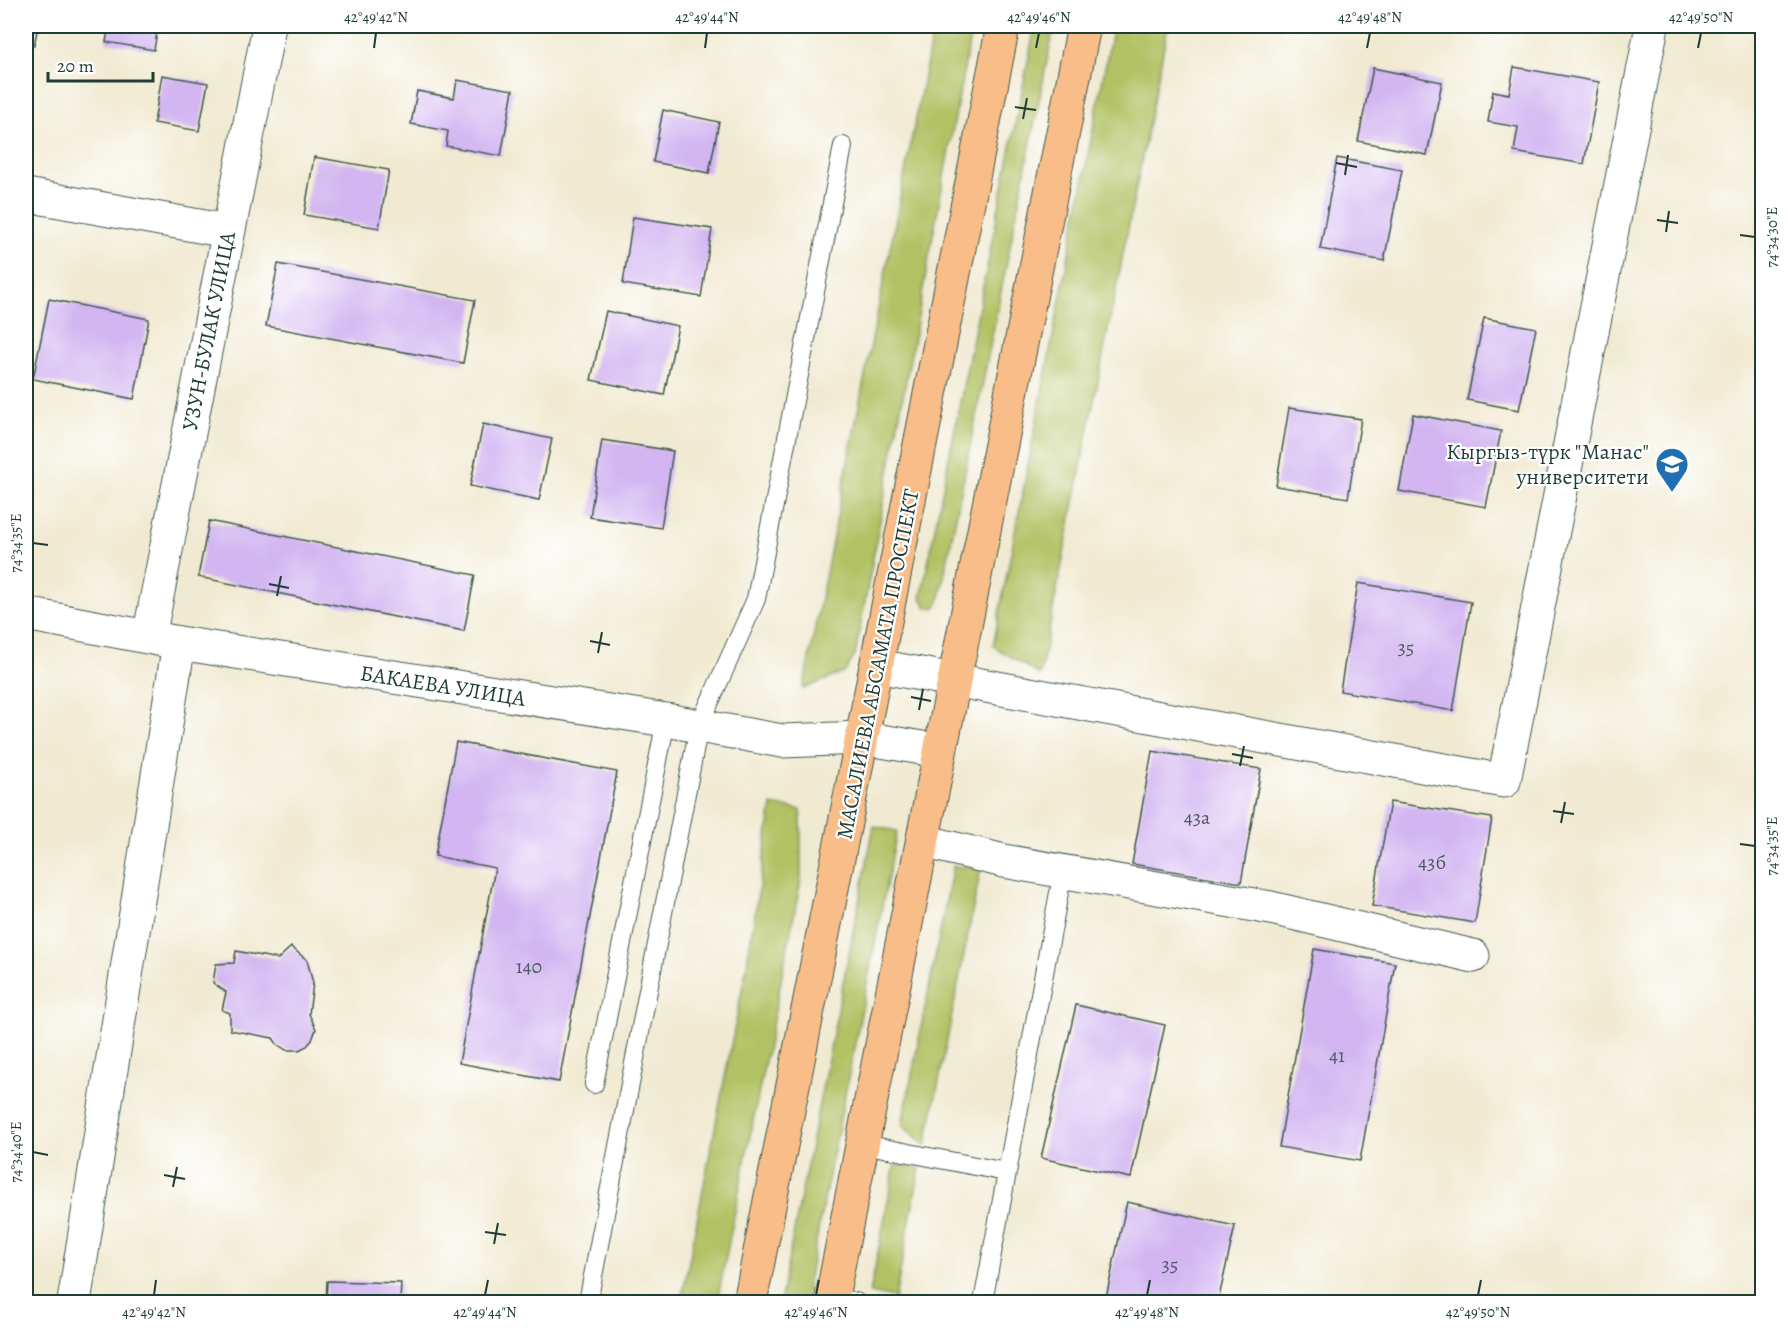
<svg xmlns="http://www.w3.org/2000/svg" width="1788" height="1328" viewBox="0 0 1788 1328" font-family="Alegreya,serif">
<rect width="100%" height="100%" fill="#fff"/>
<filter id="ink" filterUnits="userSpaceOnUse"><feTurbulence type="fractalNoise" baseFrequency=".0167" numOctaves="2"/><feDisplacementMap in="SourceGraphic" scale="12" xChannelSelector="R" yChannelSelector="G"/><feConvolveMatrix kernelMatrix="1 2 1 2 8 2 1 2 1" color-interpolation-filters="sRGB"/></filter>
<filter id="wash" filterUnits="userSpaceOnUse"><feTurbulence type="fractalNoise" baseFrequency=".008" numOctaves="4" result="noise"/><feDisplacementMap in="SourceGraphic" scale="24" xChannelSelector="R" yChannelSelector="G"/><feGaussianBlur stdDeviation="1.35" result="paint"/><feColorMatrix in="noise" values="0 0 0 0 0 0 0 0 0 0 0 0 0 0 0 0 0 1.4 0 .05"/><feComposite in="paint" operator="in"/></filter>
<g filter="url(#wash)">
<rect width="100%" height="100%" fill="#f1ead2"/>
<!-- green -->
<path fill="#b2c163" stroke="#687f4c" stroke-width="1.5" d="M934 26H972L855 655 845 672 803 689Z
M1035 26H1054L939 602 934 608H927L921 598Z
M1113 26H1168L1040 675 993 646Z
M772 805 801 810V880L717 1302H681L746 969Z
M874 826 897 831 804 1302H780Z
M953 866 981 868 926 1146 902 1125Z
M895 1164 920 1168 895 1298 870 1293Z"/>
<g id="blocks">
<!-- building -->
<path fill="#d2b5f1" d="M26 26H38L34 46 26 45Z
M109 26H158L154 50 106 42Z
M1514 67 1599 82 1584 164 1514 152 1518 127 1488 122 1493 91 1509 94Z
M1373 68 1442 82 1427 155 1358 141Z
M162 75 208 83 199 131 154 123Z
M457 80 513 90 501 156 446 146 448 131 411 124 417 91 454 98Z
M663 110 719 122 709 173 653 162Z
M314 157 389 170 379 228 304 215Z
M1337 158 1402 170 1384 261 1320 249Z
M633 217 712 229 701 297 623 284Z
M278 264 475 300 463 363 266 326Z
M49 299 149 319 134 399 33 379Z
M606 311 678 326 664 395 591 380Z
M1484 318 1536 328 1519 410 1467 400Z
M1289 408 1361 419 1348 498 1276 486Z
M1413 414 1501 431 1486 507 1399 491Z
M483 424 552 439 539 500 470 486Z
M602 440 673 451 661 528 590 517Z
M209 521 475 575 464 631 198 577Z
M1358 583 1471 602 1453 711 1340 691Z
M456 742 617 772 559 1082 459 1063 495 868 435 856Z
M1152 751 1261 769 1241 883 1132 864Z
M1390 802 1492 818 1475 923 1372 906Z
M26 912 30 913 26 928Z
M26 940 32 947 29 967 26 968Z
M291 947 307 960 313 983 309 1014 316 1029 312 1040 307 1046 299 1050H286L277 1044 273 1038 230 1030V1013L222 1010 226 992 213 983 216 964 234 963 236 951 278 959Z
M1314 949 1395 963 1360 1161 1279 1147Z
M1076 1005 1165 1025 1131 1178 1041 1158Z
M1127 1202 1235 1226 1218 1302H1105Z
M327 1281 401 1283 400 1302H326Z"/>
</g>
</g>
<g filter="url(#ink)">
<use href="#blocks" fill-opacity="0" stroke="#3e574c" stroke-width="1.5"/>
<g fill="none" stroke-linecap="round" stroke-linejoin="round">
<defs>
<path id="lane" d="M594 1084 666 720
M863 1144 1006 1172
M832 1298 856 1302
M588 1302 699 726 756 599 843 146
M983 1302 1063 871"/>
<path id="street" d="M26 195 227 231
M26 614 179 643 666 720 782 741 863 738 940 751
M149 637 269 26
M877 666 1504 781 1652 26
M923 841 1004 861 1271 908 1473 956
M74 1302 179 643"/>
<path id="primary" d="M750 1302 1003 26
M831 1302 1084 26"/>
</defs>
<!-- lane casing -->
<use href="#lane" stroke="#3e574c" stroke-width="20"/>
<!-- street casing -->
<use href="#street" stroke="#3e574c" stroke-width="35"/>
<!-- primary casing -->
<use href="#primary" stroke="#3e574c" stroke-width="35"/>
<!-- lane -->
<use href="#lane" stroke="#fff" stroke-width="18"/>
<!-- street -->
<use href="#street" stroke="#fff" stroke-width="33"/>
<!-- primary -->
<use href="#primary" stroke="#f8bd88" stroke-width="33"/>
</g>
</g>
<!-- ticks -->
<path fill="none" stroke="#1f3d34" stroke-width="2" d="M374 48 376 33M705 48 707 33M1036 48 1039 33M1367 48 1370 33M1698 48 1701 33M1015 107 1036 110M1023 119 1027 98M1336 163 1357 167M1345 175 1348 155M1657 220 1678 223M1666 232 1669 211M1740 235 1755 237M33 543 48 545M269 584 289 588M277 596 281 576M590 641 610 645M598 653 602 632M911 697 931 701M919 710 923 689M1232 754 1253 758M1240 766 1244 746M1553 811 1574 814M1561 823 1565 802M1740 844 1755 846M33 1152 48 1155M164 1175 185 1179M173 1187 177 1167M485 1232 506 1235M494 1244 498 1223M154 1295 156 1280M485 1295 488 1280M816 1295 819 1280M1147 1295 1150 1280M1478 1295 1481 1280"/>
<!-- icons -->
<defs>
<symbol id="university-pin" viewBox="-11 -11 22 30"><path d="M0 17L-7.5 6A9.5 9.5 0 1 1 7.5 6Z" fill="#1f6fb2" stroke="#fff"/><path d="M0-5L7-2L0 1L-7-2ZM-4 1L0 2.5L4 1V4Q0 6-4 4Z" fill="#fff"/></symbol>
</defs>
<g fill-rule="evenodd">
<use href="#university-pin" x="1653" y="445" width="38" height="52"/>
</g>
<g text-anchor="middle" stroke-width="4.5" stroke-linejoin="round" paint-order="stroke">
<!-- number labels -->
<g font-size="20" fill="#4c5b63">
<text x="1406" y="654">35</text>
<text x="1197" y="824">43а</text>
<text x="1432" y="869">43б</text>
<text x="529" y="973">140</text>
<text x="1337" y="1062">41</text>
<text x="1170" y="1271">35</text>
</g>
<!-- street labels -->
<g font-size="22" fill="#1f3d34" stroke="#fff">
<text transform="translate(208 331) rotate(-79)" y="8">УЗУН-БУЛАК УЛИЦА</text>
<text transform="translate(877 664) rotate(-79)" y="8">МАСАЛИЕВА АБСАМАТА ПРОСПЕКТ</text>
<text transform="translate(443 685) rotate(9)" y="8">БАКАЕВА УЛИЦА</text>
</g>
<!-- poi labels -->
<g font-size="22" fill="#1f3d34" stroke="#fff" text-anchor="end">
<text x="1649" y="459">Кыргыз-түрк "Манас"<tspan x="1649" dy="25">университети</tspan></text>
</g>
</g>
<!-- margin -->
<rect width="1788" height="1328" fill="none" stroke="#fff" stroke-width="66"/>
<!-- scale -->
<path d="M48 72v9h105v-9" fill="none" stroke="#1f3d34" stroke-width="3"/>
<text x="57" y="72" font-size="18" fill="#1f3d34" stroke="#ffffff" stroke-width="4.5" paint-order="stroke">20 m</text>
<rect x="33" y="33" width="1722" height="1262" fill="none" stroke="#1f3d34" stroke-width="2"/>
<g font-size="15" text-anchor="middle" fill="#1f3d34">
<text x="376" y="22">42°49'42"N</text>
<text x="707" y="22">42°49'44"N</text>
<text x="1039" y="22">42°49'46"N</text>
<text x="1370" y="22">42°49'48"N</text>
<text x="1701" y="22">42°49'50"N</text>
<text transform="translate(1772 237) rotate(-90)" y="5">74°34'30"E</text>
<text transform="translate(16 543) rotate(-90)" y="5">74°34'35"E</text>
<text transform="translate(1772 846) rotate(-90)" y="5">74°34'35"E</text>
<text transform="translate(16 1152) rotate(-90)" y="5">74°34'40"E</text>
<text x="154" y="1317">42°49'42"N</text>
<text x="485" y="1317">42°49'44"N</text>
<text x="816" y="1317">42°49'46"N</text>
<text x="1147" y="1317">42°49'48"N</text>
<text x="1478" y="1317">42°49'50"N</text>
</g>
</svg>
